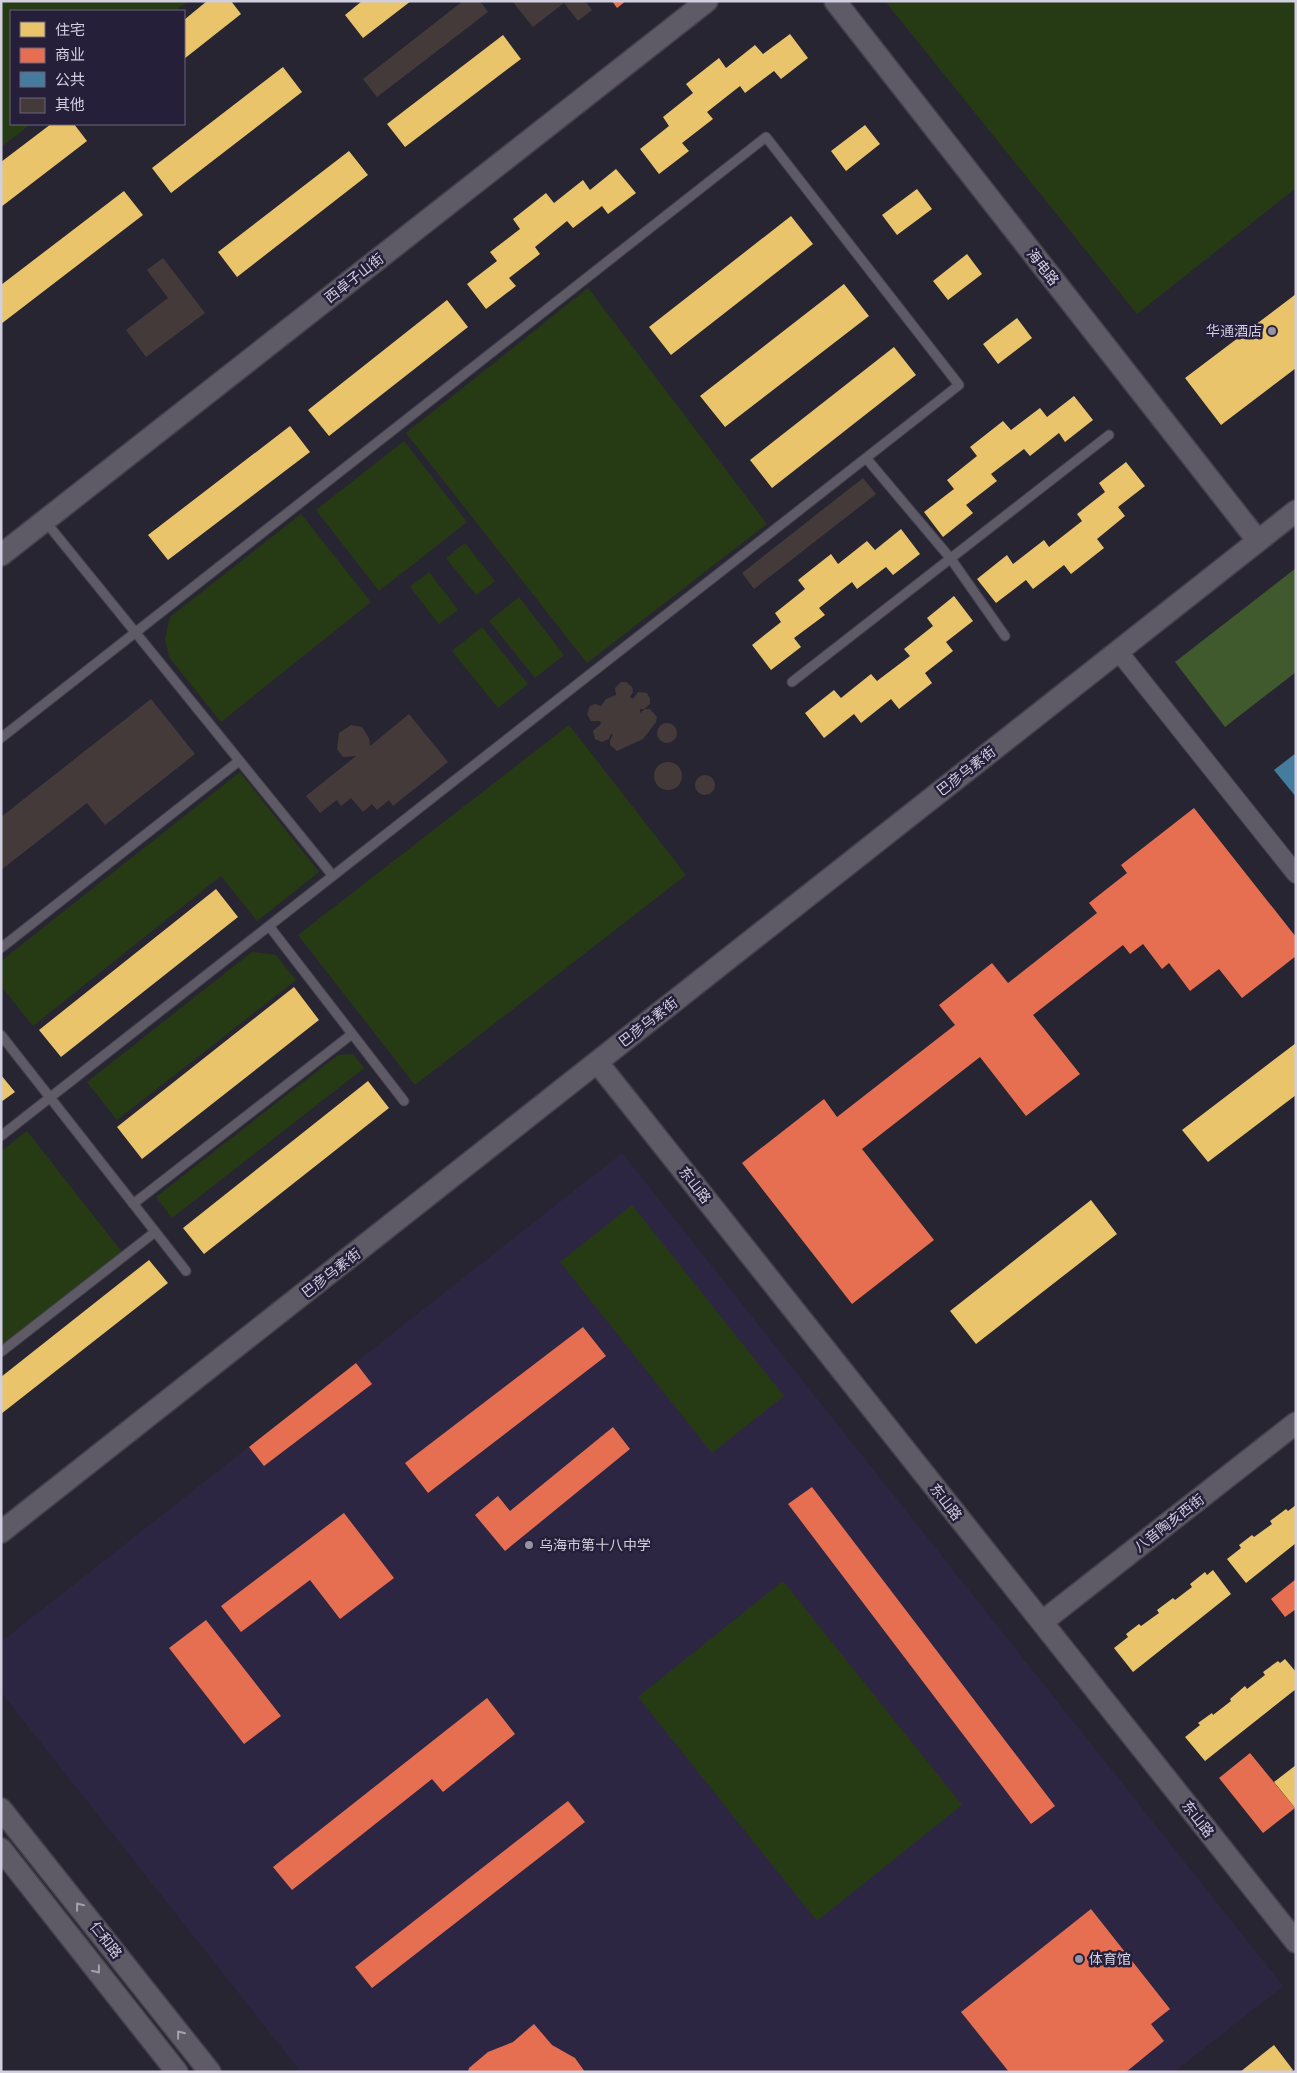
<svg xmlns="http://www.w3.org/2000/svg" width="1297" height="2073" viewBox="0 0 1297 2073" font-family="Poppins,'Noto Sans SC',sans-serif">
<rect width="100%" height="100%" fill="#282533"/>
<!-- built -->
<path fill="#2d2643" d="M622 1153 1283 1986 1174 2072H301L1 1692V1642Z"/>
<!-- green -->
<path fill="#263b14" d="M1 1H188L175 11H11V124H31L1 147Z
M885 1H1296V188L1137 314Z
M588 288 767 524 587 663 406 433Z
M404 441 467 522 379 591 316 510Z
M301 514 371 602 221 722 169 657 165 638 170 617Z
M465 543 495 581 476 595 446 558Z
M429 572 458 610 439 624 410 587Z
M519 597 564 655 535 678 489 621Z
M482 627 528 684 498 708 452 651Z
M569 725 686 875 415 1085 298 935Z
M240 772 319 872 257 921 221 876 33 1026 1 986V961Z
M252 952 276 955 296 980 117 1120 87 1082Z
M353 1054 364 1068 172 1218 156 1197 338 1055Z
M27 1131 122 1252 1 1346V1151Z
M632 1205 784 1396 712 1453 560 1262Z
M783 1581 962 1805 817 1921 638 1697Z"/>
<!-- forest -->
<path fill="#40592d" d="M1296 568V672L1225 727 1175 662Z"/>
<!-- homes -->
<path fill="#e9c46a" d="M207 1H231L241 14 184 59V20Z
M362 1H411L363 38 345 15Z
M790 34 808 58 781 79 774 71 745 93 740 86 707 112 713 119 682 143 689 151 659 174 640 149 669 126 663 117 693 93 686 84 719 58 726 68 755 45 763 54Z
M503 35 521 59 405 147 387 124Z
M283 67 302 92 171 193 152 168Z
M51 124H74L87 141 1 207V162Z
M865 125 880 144 846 171 831 151Z
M349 151 368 175 237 277 218 252Z
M616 169 636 193 608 214 602 206 573 228 567 221 535 247 540 254 509 278 516 286 486 309 467 284 497 261 490 252 520 229 513 219 546 193 554 203 583 180 590 190Z
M917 189 932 209 897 235 882 215Z
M124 191 143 215 1 324V285Z
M791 216 813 244 671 355 649 327Z
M967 254 982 274 948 300 933 281Z
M844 284 869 316 725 427 700 396Z
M1296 294V368L1221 425 1185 378Z
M447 300 468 327 329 436 308 410Z
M1017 318 1032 338 998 364 983 344Z
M894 347 916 375 772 488 750 460Z
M1074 396 1093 420 1065 442 1059 433 1030 456 1024 449 991 474 997 481 966 505 973 513 943 537 924 512 954 489 947 480 977 456 970 447 1003 421 1011 430 1040 408 1047 417Z
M290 426 310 452 168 560 148 535Z
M1126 462 1145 486 1118 507 1125 516 1097 539 1104 548 1071 574 1064 565 1033 589 1026 580 996 603 977 579 1007 555 1013 564 1044 540 1049 547 1082 521 1077 514 1105 492 1099 483Z
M901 529 920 554 893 575 886 567 857 589 852 582 819 608 825 615 794 638 801 647 771 670 752 645 781 622 775 613 805 589 798 580 831 554 838 564 867 541 875 550Z
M954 596 973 621 946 642 953 651 925 673 932 683 899 709 891 699 861 723 854 714 824 738 805 713 834 690 841 698 871 674 877 681 910 656 904 649 933 626 927 618Z
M216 889 238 917 61 1057 39 1030Z
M294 987 319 1020 142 1159 117 1127Z
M1296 1043V1095L1208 1162 1182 1130Z
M1 1075 15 1092 1 1102Z
M368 1081 389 1108 204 1254 183 1228Z
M1091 1200 1117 1234 976 1344 950 1311Z
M149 1260 168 1283 1 1414V1377Z
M1296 1505V1543L1246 1583 1227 1559 1241 1548 1239 1545 1252 1535 1254 1537 1272 1524 1270 1521 1286 1509 1288 1511Z
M1213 1570 1231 1594 1133 1672 1114 1648 1128 1637 1126 1634 1139 1624 1141 1626 1159 1613 1157 1610 1173 1598 1175 1600 1192 1587 1190 1584 1205 1572 1207 1575Z
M1285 1659 1296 1672V1689L1205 1761 1185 1737 1200 1725 1198 1723 1212 1713 1213 1715 1231 1701 1230 1699 1245 1686 1247 1689 1265 1675 1263 1672 1278 1661 1280 1663Z
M1296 1765V1807L1295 1808 1274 1782Z
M1274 2045 1293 2070 1290 2072H1240Z"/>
<!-- shops -->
<path fill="#e76f51" d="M612 1H626L617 8Z
M1194 808 1296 937V956L1242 998 1219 969 1190 991 1169 963 1162 969 1143 944 1130 954 1123 945 1033 1015 1080 1074 1026 1116 980 1057 862 1149 934 1240 852 1304 742 1163 824 1099 837 1117 955 1025 939 1005 992 963 1008 983 1097 913 1089 903 1127 873 1121 865Z
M583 1327 606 1356 428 1493 405 1463Z
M356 1363 372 1384 264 1466 249 1447Z
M613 1427 630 1449 505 1551 475 1515 498 1496 510 1511Z
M812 1487 1055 1806 1031 1824 788 1504Z
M344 1513 394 1578 340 1619 310 1580 241 1632 221 1606Z
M1296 1579V1609L1285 1617 1271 1599Z
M206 1620 281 1716 244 1744 169 1648Z
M487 1698 515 1734 443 1792 432 1779 292 1890 273 1867Z
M1250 1753 1295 1808 1263 1833 1219 1778Z
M568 1801 585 1822 372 1988 355 1967Z
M1091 1909 1170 2009 1151 2024 1164 2041 1126 2072H1009L961 2012Z
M534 2024 552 2045 575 2058 585 2072H468L469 2068 488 2052 513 2042Z"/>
<!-- public -->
<path fill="#457b9d" d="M1296 753V797L1274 770Z"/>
<!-- building -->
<path fill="#443a39" d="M463 1H480L488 12 377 97 363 79Z
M512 1H585L592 10 578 21 564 3 533 27Z
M163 258 205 313 146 357 126 330 168 298 147 270Z
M863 478 876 494 754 589 742 573Z
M621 682H626L632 687 633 692 630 697 633 699 638 692 647 693 650 699V704L644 709H640V713L645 709H650L657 717 656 722 643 739 617 751 610 745V740L613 735 611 734 609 739 602 742 595 739 593 731 601 724 600 721H591L587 714 590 706 595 704 601 706 606 699 616 695 615 688Z
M151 699 195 754 105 825 87 803 1 870V817Z
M409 714 448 762 393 806 389 800 377 810 372 804 363 812 351 798 341 806 337 800 320 813 306 796 356 756 343 757 337 749 339 733 351 725 362 727 369 738 370 746Z
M657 733a10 10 0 1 1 20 0a10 10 0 1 1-20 0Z
M654 776a14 14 0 1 1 28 0a14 14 0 1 1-28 0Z
M695 785a10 10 0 1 1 20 0a10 10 0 1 1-20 0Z"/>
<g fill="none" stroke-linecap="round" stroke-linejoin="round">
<defs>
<path id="service" d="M866 458 951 559 1005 636
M45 521 333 876
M792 682 1109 435
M1 738 766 137 959 385 1 1136
M269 926 404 1101
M1 948 239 761
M1 1035 186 1271
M133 1204 352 1034
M1 1352 155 1232"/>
<path id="minor" d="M1118 651 1296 874"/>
<path id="tertiary" d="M835 1 1251 532
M1 555 707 1
M597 1062 1296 1942
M1 1532 1296 511
M1042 1622 1296 1423
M1 1809 210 2072
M1 1849 177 2072"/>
</defs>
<!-- service casing -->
<use href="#service" stroke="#44414d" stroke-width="11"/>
<!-- minor casing -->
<use href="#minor" stroke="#44414d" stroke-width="20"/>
<!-- tertiary casing -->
<use href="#tertiary" stroke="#44414d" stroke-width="24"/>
<!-- service -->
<use href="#service" stroke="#5e5b66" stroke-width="9"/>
<!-- minor -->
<use href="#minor" stroke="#5e5b66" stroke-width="18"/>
<!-- tertiary -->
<use href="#tertiary" stroke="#5e5b66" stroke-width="21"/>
</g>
<!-- one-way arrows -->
<defs><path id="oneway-chevron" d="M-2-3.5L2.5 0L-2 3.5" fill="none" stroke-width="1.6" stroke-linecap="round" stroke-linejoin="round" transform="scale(1.25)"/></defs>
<g stroke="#a4a1af">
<use href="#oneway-chevron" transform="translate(79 1906) rotate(-128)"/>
<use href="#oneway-chevron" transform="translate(97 1970) rotate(52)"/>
<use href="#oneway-chevron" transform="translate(180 2034) rotate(-128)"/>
</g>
<!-- markers -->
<g fill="#9694a3" stroke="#251f39" stroke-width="2">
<circle cx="1272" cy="331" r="5"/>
<circle cx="529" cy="1545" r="5"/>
<circle cx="1079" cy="1959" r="5"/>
</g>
<g text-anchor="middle" stroke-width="5" stroke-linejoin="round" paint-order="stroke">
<!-- street labels -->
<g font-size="14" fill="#d2cfe0" stroke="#251f39">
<text transform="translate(1043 267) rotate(52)" y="5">海电路</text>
<text transform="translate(354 278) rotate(-38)" y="5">西卓子山街</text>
<text transform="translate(966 771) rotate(-38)" y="5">巴彦乌素街</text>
<text transform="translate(648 1022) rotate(-38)" y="5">巴彦乌素街</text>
<text transform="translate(695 1185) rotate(52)" y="5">东山路</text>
<text transform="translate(331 1273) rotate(-38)" y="5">巴彦乌素街</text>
<text transform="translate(946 1502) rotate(52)" y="5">东山路</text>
<text transform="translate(1169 1523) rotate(-38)" y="5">八音陶亥西街</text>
<text transform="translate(1198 1819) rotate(52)" y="5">东山路</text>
<text transform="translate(106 1940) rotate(52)" y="5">仁和路</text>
</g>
<!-- poi labels -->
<g font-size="14" fill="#d2cfe0" stroke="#251f39" text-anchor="start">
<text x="1262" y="336" text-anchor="end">华通酒店</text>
<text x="539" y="1550">乌海市第十八中学</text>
<text x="1089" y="1964">体育馆</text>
</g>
</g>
<!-- border -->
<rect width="1297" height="2073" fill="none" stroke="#d2cfe0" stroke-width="5"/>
<!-- legend -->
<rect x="10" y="10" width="175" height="115" fill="#251f39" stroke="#6a657c"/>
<rect x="20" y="22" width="25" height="15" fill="#e9c46a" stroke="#6a657c"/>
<text x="55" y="35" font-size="15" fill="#d2cfe0">住宅</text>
<rect x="20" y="48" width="25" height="15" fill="#e76f51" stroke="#6a657c"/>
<text x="55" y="60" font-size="15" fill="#d2cfe0">商业</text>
<rect x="20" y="72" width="25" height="15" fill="#457b9d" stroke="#6a657c"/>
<text x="55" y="85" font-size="15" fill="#d2cfe0">公共</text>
<rect x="20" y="98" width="25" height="15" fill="#443a39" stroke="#6a657c"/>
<text x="55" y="110" font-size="15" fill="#d2cfe0">其他</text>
</svg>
